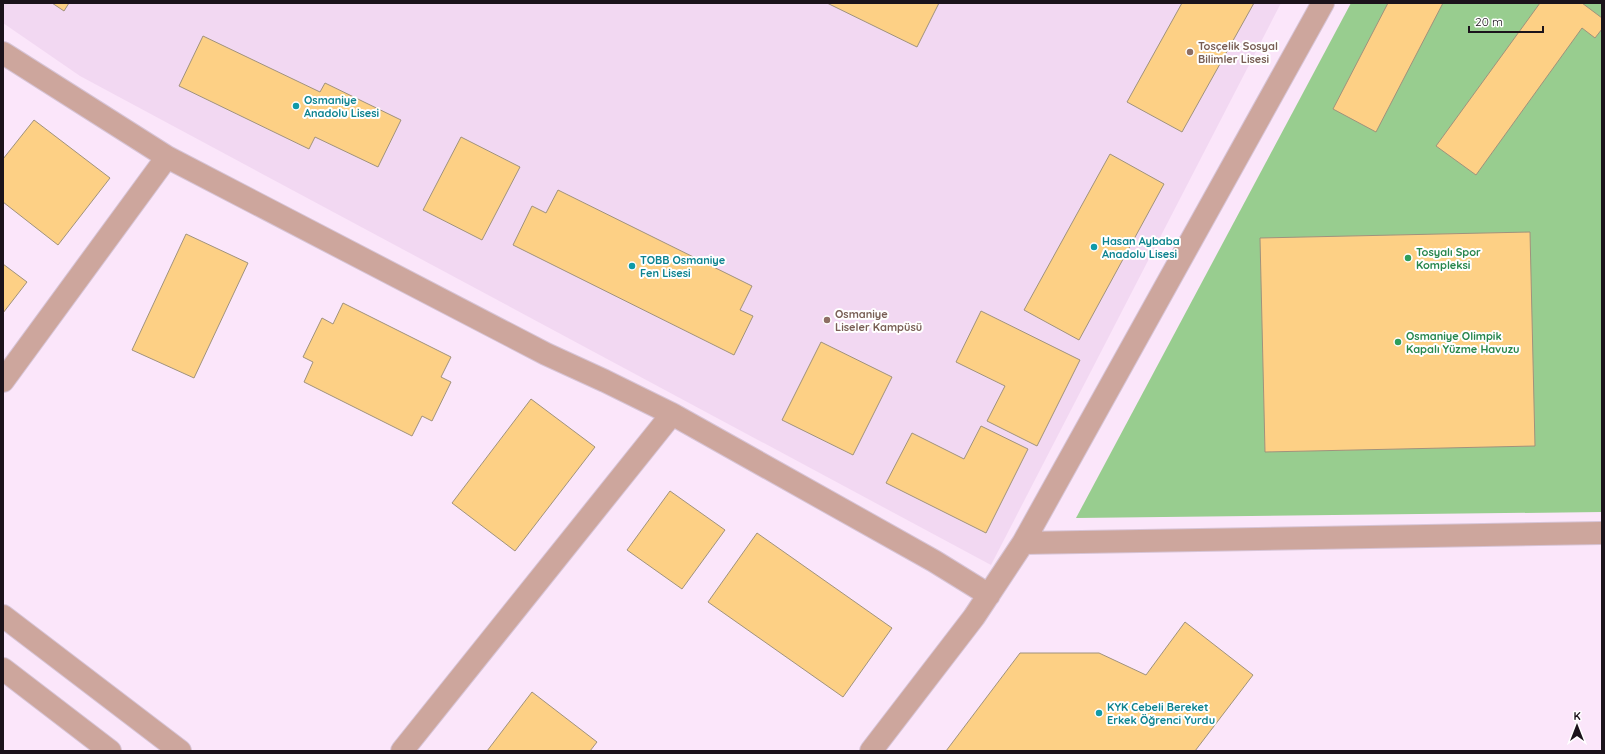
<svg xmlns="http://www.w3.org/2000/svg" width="1605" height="754" viewBox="0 0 1605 754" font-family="Quicksand,sans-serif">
<rect width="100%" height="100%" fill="#fbe6fa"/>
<!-- built -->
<path fill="#f2d8f2" d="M3 3H1281L991 565 80 76 3 23Z"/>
<!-- green -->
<path fill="#98cd8f" d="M1351 3H1602V512L1076 518Z"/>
<!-- building -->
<path fill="#fdd085" stroke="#a0927c" d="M52 3H69L64 11Z
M827 3H939L917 47Z
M1182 3H1254L1182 132 1127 102Z
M1388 3H1443L1376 132 1333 109Z
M1540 3H1582L1602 18V29L1595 38 1582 28 1476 175 1436 146Z
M203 36 320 92 325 83 401 120 378 167 315 137 309 149 179 86Z
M34 120 110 178 58 245 3 202V159Z
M461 137 520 167 482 240 423 210Z
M1110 154 1164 184 1079 340 1024 310Z
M558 190 752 286 740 310 753 316 734 355 513 245 532 206 546 213Z
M1530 232 1535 446 1265 452 1260 238Z
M186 234 248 263 194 378 132 350Z
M3 264 27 282 3 313Z
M343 303 451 357 441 377 451 382 432 421 422 416 412 436 304 382 313 362 303 357 322 318 333 324Z
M981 311 1080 360 1037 446 987 421 1005 386 956 362Z
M821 342 892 377 853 455 782 420Z
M531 399 595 447 515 551 452 503Z
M981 426 1028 449 986 533 886 483 912 433 964 459Z
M670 491 725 530 682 589 627 550Z
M757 533 892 628 843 697 708 602Z
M1185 622 1253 675 1195 751H946L1020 653H1099L1146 675Z
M532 692 597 742 590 751H487Z"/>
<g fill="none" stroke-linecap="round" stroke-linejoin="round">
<defs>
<path id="minor" d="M3 53 167 157 3 381
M167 157 546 354 605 381 672 414 934 561 989 595
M1023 543 1602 533
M3 616 180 751
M3 669 110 751
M402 751 672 414
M871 751 974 617 1023 543 1323 3"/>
</defs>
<!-- minor casing -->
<use href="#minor" stroke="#d7c4d6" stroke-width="24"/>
<!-- minor -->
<use href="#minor" stroke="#cda69d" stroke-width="22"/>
</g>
<!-- markers -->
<g fill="#8d6e63" stroke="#fff" stroke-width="1.5">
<circle cx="1190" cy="52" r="4"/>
<circle cx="827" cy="320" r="4"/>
</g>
<g fill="#0f9aa8" stroke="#fff" stroke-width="1.5">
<circle cx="296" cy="106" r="4"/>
<circle cx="1094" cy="247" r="4"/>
<circle cx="632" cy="266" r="4"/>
<circle cx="1099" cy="713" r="4"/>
</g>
<g fill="#2e9e5b" stroke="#fff" stroke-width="1.5">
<circle cx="1408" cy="258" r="4"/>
<circle cx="1398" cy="342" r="4"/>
</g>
<g text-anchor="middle" stroke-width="4" stroke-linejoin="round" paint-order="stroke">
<!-- education labels -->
<g font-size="11" font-weight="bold" fill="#785e54" stroke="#fff" text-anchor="start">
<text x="1198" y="50">Tosçelik Sosyal<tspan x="1198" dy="13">Bilimler Lisesi</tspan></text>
<text x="835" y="318">Osmaniye<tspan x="835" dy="13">Liseler Kampüsü</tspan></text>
</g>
<!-- culture labels -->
<g font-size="11" font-weight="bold" fill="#0d838f" stroke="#fff" text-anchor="start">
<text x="304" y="104">Osmaniye<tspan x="304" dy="13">Anadolu Lisesi</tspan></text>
<text x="1102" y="245">Hasan Aybaba<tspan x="1102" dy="13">Anadolu Lisesi</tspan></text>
<text x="640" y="264">TOBB Osmaniye<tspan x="640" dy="13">Fen Lisesi</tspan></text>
<text x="1107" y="711">KYK Cebeli Bereket<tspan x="1107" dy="13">Erkek Öğrenci Yurdu</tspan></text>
</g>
<!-- leisure labels -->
<g font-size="11" font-weight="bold" fill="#27864d" stroke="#fff" text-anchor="start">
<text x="1416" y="256">Tosyalı Spor<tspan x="1416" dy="13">Kompleksi</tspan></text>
<text x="1406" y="340">Osmaniye Olimpik<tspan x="1406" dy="13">Kapalı Yüzme Havuzu</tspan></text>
</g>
</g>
<!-- border -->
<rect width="1605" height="754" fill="none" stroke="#1b131b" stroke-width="8"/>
<!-- north arrow -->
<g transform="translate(1577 726)" stroke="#ffffff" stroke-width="3" paint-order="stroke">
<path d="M0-3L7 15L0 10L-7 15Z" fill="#1b131b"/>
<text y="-6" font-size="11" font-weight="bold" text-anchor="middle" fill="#1b131b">K</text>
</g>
<!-- scale -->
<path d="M1469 26v6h74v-6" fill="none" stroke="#1b131b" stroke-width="2"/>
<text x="1475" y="26" font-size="12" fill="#1b131b" stroke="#ffffff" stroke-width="3" paint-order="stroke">20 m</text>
</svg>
